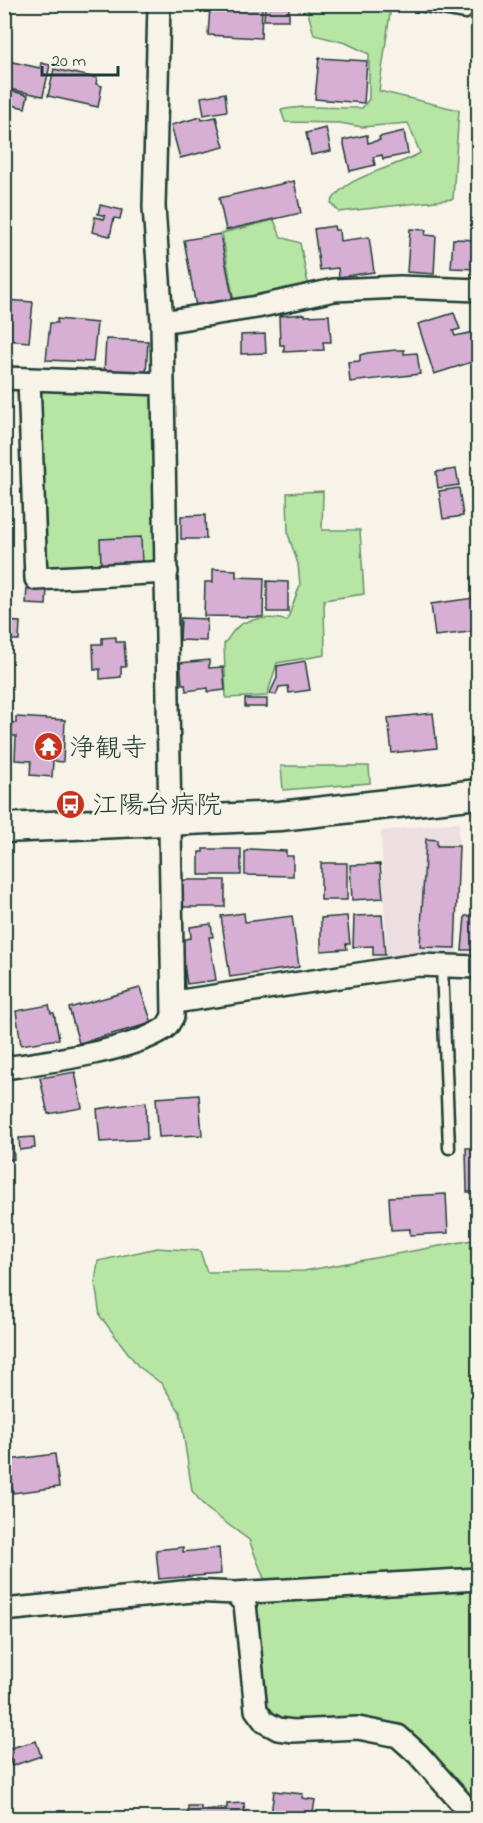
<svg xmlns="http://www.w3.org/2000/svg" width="483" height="1823" viewBox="0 0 483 1823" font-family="'Indie Flower','Klee One',sans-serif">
<rect width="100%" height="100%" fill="#f7f3e8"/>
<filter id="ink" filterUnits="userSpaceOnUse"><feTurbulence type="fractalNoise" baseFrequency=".0167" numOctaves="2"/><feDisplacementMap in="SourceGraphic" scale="12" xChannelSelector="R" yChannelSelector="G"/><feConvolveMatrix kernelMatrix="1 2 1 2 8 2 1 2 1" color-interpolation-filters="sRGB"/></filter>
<g filter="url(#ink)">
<!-- built -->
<path fill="#eddee2" d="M459 822 457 960 387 964 381 831Z"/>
<!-- green -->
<path fill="#b6e5a4" stroke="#6a916c" stroke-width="1.5" d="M306 5H360L390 13 379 91 459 110 453 199 339 212 331 203C342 176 396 168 420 153L408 123 362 127 340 123 285 122 281 110C308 104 335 109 362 108L369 99V54L346 43 314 35Z
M274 220 281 237 300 243 309 288 234 302 222 233Z
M35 387 154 394 157 566 46 572Z
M323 491 322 530H360L364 594 324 600 325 655 277 663 267 696 226 698 224 644C229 638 233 629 240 625 250 618 275 616 287 621L300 585 298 564 288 534 287 493Z
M281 766H369L370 783 283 790Z
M478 1239V1570L265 1581 249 1540 206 1508 192 1491 180 1412 162 1384 138 1366 100 1316 95 1283 98 1261 157 1248 200 1251 207 1272 304 1271Z
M478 1587V1812L423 1747 290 1723 264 1712 252 1613 256 1598Z"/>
<!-- building -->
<path fill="#d7aed4" stroke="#1f3d34" stroke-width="1.5" d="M203 4H262L261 38 208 35 210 7H203Z
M265 4H289V20H264Z
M319 58 367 61 364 103 315 99Z
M8 61 40 68 41 63 50 65 43 96 4 88Z
M54 69 97 78 96 84 102 86 98 107 48 96Z
M11 91 28 95 25 108 8 104Z
M225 93 227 111 204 115 201 97Z
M201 117 202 120 216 117 224 147 180 158 171 125Z
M326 128 331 151 311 155 306 133Z
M404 131 408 154 383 159 382 155 373 157 375 165 350 171 343 140 367 135 368 143 380 140 379 137Z
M294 181 301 213 226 230 219 198Z
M100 205 122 210 120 219 114 218 110 236 92 232 95 217 104 219 105 216 98 214Z
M334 226 335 230H339L340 241 369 237 374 272 339 277 338 268 320 270 314 229Z
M410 229 426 230 425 235 436 236 434 274 407 272Z
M220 234 233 301 196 307 184 240Z
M453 239 478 240V269L451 268Z
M4 300 33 302 29 342 4 340Z
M454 313 460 329 453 331 455 336 475 332 478 360 434 374 418 324Z
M305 314V316L329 315 331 342H323L324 350 284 352V345H280L279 316Z
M57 319 97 323 93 362 46 360 50 323H57Z
M265 334 266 353 241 354V335Z
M106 339 148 341 146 374 104 373Z
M396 350H404V354L417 353 420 374 350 382 348 362 360 361V355L367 353Z
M456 469 459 485 438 488 436 472Z
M459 488 463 516 443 519 439 491Z
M205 515 206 539H181V516Z
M141 537 142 562 101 564 100 539Z
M213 569 236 570V577L264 578 263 617 204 616 205 582H213Z
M267 581 288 582V612H267Z
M27 586 47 587 46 605 26 604Z
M474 598 478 631 435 636 431 604Z
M181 618 207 619 206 641 180 640Z
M4 621 20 622 19 640H4Z
M116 637V642H124L126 667H121V677L100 679V669L94 670 93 644H102V638Z
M209 660V668L223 667 225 690 208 692V688L186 691 185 684H182L180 663Z
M305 661 310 690 289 693 288 686 279 687 276 695 270 693 277 678V666Z
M245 699H267V707H245Z
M433 713 437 748 392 753 388 718Z
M16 717 65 720 63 762 53 761 52 777 30 775 31 761 15 760 16 736H8L4 790V720L5 722 16 723Z
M426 839 437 840V846H459L455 948 420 947Z
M203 849H241V875H199V852H203Z
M250 849 286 851V856H293V876L245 875V852Z
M321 863H347V900H321Z
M380 864 383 898 352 900 350 865Z
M186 880H225V907H179V881Z
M244 913 245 922 292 916 299 967 230 977 221 916Z
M382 915 385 955H373V946L353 947 354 916Z
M347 916 350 944H346L347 949 321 951V918Z
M465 916H478V950H462Z
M211 924 213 937H209L216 980 187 984 180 940 191 938 190 927Z
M140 988 152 1023 79 1043 69 1008Z
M49 1005 51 1013H54L59 1039 21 1045 16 1011Z
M75 1072 82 1108 48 1114 40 1078Z
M199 1095 202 1135 159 1137 156 1098Z
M146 1102 147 1139 100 1142 97 1109Z
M4 1130H12L14 1159 4 1160Z
M34 1137 35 1148 20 1150 19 1138Z
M466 1148H478V1192H467Z
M446 1194 448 1233 410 1235V1229L391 1230 389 1197Z
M55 1454 59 1487 13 1493 9 1460Z
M183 1547V1552L219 1548 221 1574 159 1579 156 1550Z
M36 1741 41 1756 12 1766 7 1749Z
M4 1751 8 1775H4Z
M274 1791 303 1794 302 1798 315 1800 312 1818 271 1815Z
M244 1803 245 1818H182V1814L188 1813V1806H201V1810L227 1808V1804Z"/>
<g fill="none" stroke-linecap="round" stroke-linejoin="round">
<defs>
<path id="lane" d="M413 4 466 13
M442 966 449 1148"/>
<path id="street" d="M162 322 257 307 334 290 400 287 478 290
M4 378 163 384
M29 379 36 579 167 572
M175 1002 418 965 478 967
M4 1068C45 1062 129 1051 162 1030 168 1027 170 1021 173 1016L162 322 154 207 159 4
M235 1593 478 1579
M4 1610 192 1591 235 1593 245 1604 256 1710 265 1722 278 1729 293 1731 358 1728 398 1736 418 1754 475 1818"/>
<path id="secondary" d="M4 828 280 816 478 794"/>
</defs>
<!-- lane casing -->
<use href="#lane" stroke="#1f3d34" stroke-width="15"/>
<!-- street casing -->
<use href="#street" stroke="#1f3d34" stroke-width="26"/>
<!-- secondary casing -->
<use href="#secondary" stroke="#1f3d34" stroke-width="33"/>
<!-- lane -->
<use href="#lane" stroke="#f7f3e8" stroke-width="10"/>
<!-- street -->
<use href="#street" stroke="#f7f3e8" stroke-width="21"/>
<!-- secondary -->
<use href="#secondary" stroke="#f7f3e8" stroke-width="28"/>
</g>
</g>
<!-- icons -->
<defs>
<symbol id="temple-disc" viewBox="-11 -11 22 22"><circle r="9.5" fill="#c8321e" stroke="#f7f3e8"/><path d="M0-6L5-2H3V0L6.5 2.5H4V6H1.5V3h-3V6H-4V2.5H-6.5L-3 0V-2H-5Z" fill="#fff"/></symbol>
<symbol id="bus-disc" viewBox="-11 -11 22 22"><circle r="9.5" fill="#c8321e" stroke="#f7f3e8"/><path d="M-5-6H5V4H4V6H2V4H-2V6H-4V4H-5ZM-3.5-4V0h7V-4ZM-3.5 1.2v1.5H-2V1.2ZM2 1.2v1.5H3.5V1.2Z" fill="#fff"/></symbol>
</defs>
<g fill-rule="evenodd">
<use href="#temple-disc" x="32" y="730" width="33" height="33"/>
<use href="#bus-disc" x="54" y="788" width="33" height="33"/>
</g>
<g text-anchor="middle" stroke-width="5" stroke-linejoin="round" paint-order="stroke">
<!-- poi labels -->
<g font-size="26" fill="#1f3d34" stroke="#f7f3e8" text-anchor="start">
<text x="69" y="756">浄観寺</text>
<text x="92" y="813">江陽台病院</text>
</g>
</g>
<!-- margin -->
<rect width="483" height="1823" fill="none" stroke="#f7f3e8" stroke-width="24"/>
<rect x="12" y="12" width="459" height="1799" fill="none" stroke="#1f3d34" stroke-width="2" filter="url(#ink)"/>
<!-- scale -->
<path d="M42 66v9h76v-9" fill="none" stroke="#1f3d34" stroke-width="3"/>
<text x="51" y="66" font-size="18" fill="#1f3d34" stroke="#f7f3e8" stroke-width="4.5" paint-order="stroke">20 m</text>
</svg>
